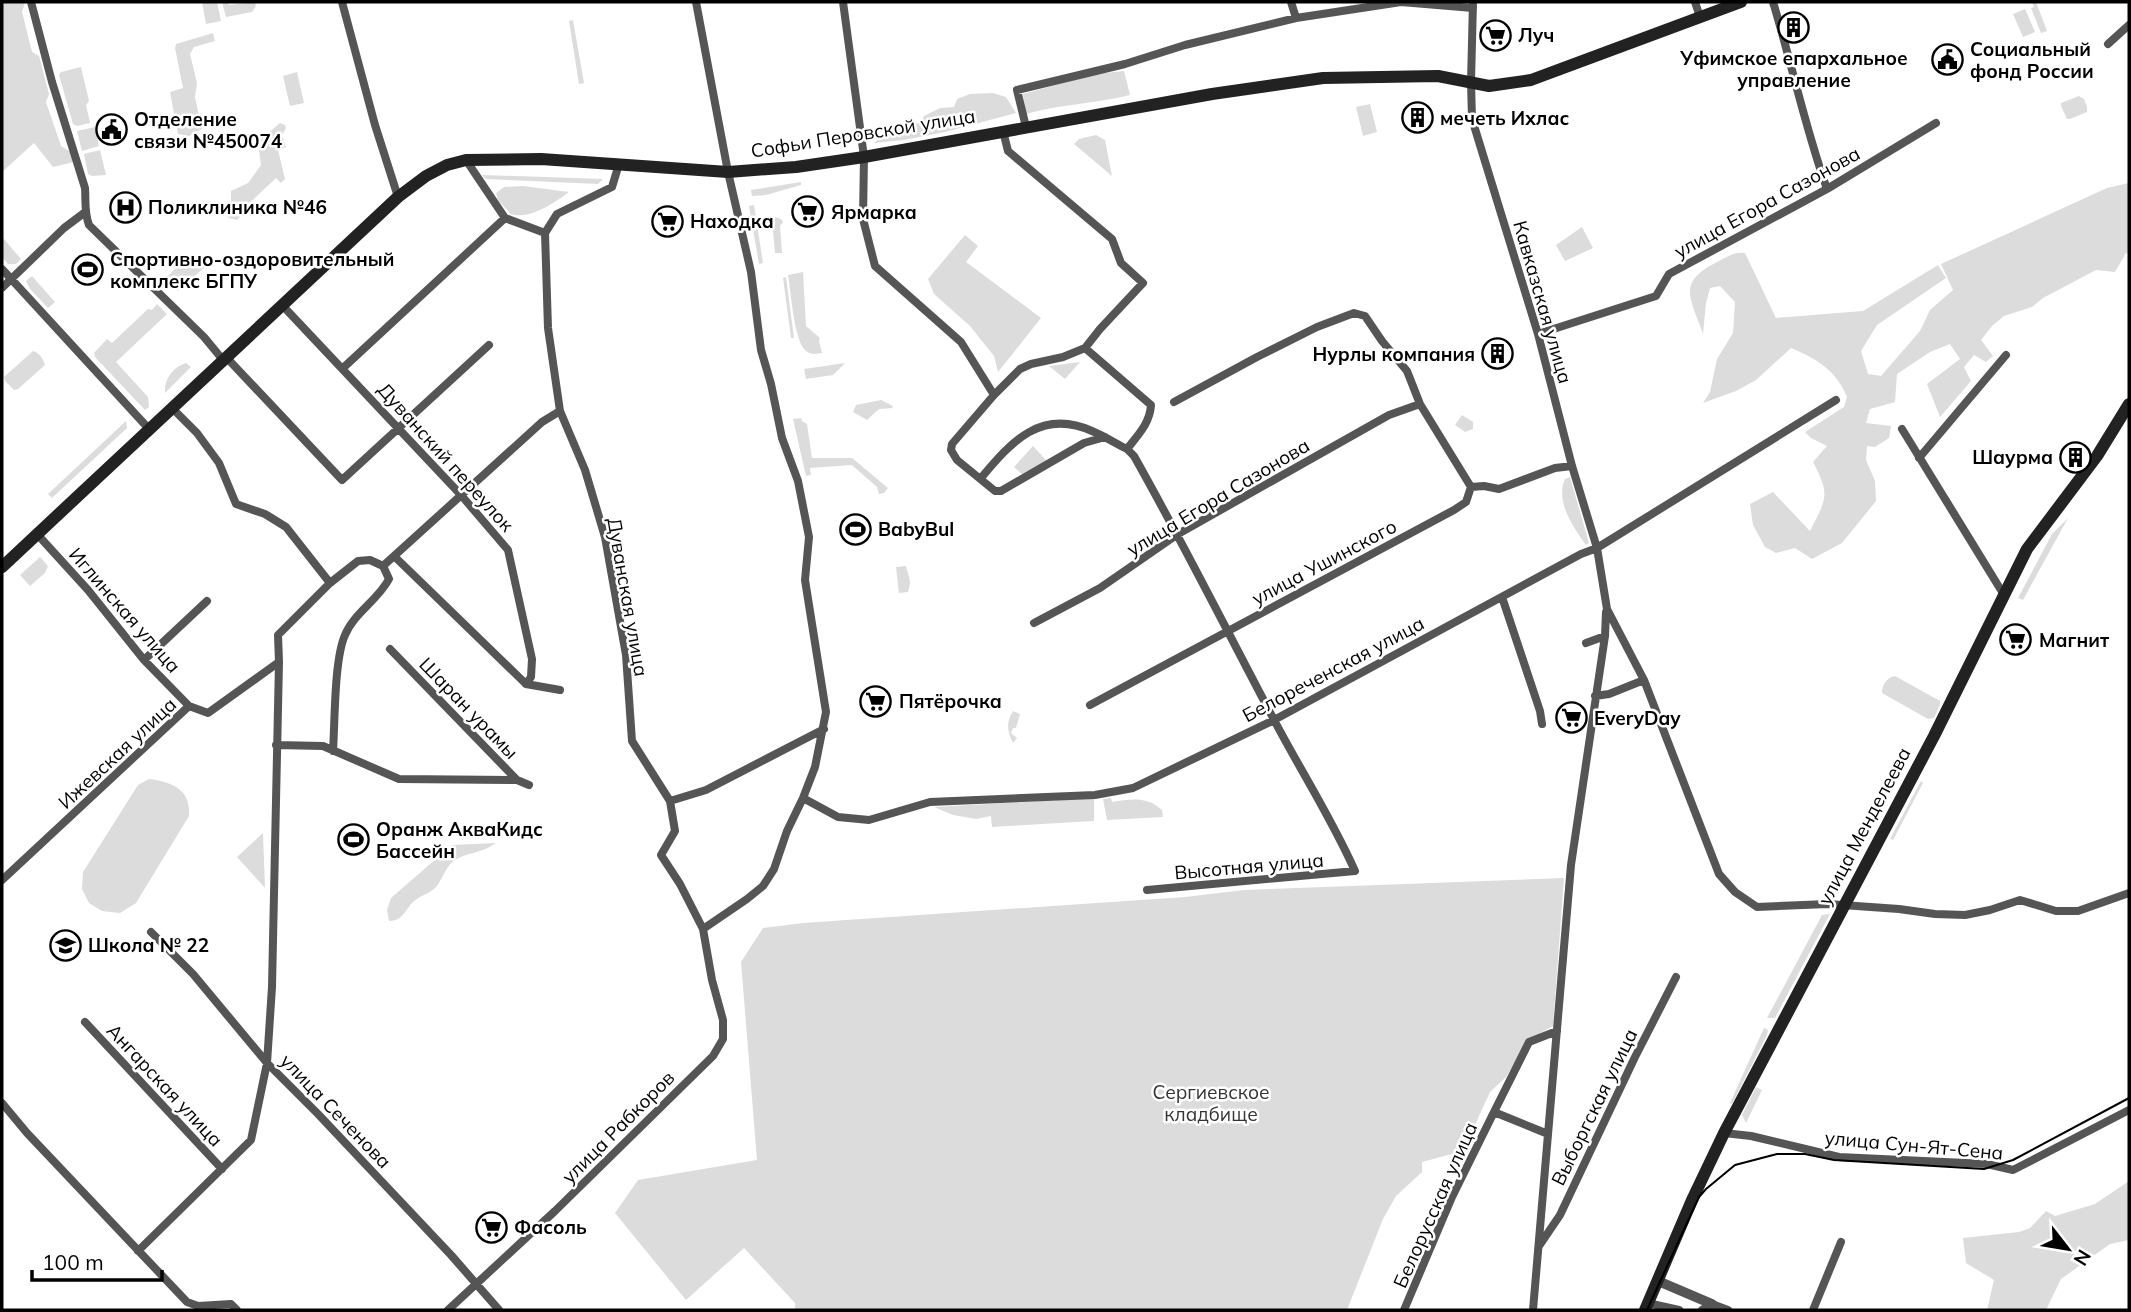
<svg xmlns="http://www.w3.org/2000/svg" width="2131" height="1312" viewBox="0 0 2131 1312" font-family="Mulish,sans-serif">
<rect width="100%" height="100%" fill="#fff"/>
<!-- green -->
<path fill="#dcdcdc" d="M2 2H25L22 12 32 52 39 56 49 94 46 102 61 146 71 152 74 162 53 167 34 143 2 172Z
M202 2H217L221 21 206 24Z
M222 2H228L229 5 255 2 256 6 252 12 226 17Z
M2032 2H2036L2047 31 2041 33 2031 8 2034 7Z
M2025 9 2035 32 2023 37 2013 14Z
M573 20 584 83 579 84 569 21Z
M213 33 215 41 194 47 190 54 197 83 195 97 202 129 189 136 178 134 170 92 183 88 175 48 176 44Z
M81 67 89 101 86 105 90 123 77 126 73 124 59 75 61 72Z
M1124 71 1130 95C1095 104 1060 104 1026 114L1023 94 1096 74Z
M297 72 304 103 290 106 283 76Z
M993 93 1006 97 1016 113 945 132 904 140 874 143C890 127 900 126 921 123L924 116 940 108 954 107 957 99 970 94Z
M2079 96 2084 99 2087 107V112L2070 119H2067L2061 106V103Z
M1370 104 1377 132 1363 136 1356 107Z
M280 123 285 125 286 128 282 135 286 147 278 150 285 179 281 183 276 178 240 212 241 216 237 220 229 218 223 213 231 203V191L248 183 261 165 258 142Z
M95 127 99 146 82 151 77 131Z
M1096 135 1105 140 1112 176 1074 144 1079 139Z
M100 150 106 175 92 176 88 174 84 154Z
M482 175 603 179 598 184 486 179Z
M801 182V185L766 195 752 196 751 190Z
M2129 183V254L2126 253 2115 272 2096 270 2043 298 2032 307 2004 316 1992 326 1981 340 1993 356 1986 362 1974 355 1964 367 1971 381 1940 417 1927 384 1960 359 1950 344 1930 352 1897 374 1895 402 1870 409 1866 423 1891 426 1889 438 1875 447 1867 446 1866 460 1875 481 1876 501 1842 543 1812 559 1795 548 1776 553 1765 547 1753 525 1750 504 1773 492 1810 531C1826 499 1831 496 1813 462L1827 446 1811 438 1805 432 1844 407 1847 397C1836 370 1817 359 1791 348L1756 380 1736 391 1703 403 1710 392 1717 359 1733 333 1735 302 1720 286 1710 288 1706 303 1703 334C1690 297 1676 282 1719 261 1728 256 1735 252 1745 253L1776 318 1863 311 1938 265 1946 278 1877 325 1861 351 1868 374 1881 376 1920 331 1930 310 1953 290 1941 264 2107 188Z
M523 186 569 192C554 203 530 220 511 214L498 200 496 193 504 187Z
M754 205 763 263 759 264 749 206Z
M775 217 781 219 783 222 780 226 782 253H775L772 219Z
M1582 227 1593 248 1565 261 1556 245Z
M965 235 978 246 966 262 1041 318 998 372 994 356 970 326 934 294 928 279Z
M3 238 21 259 16 264H8L2 257Z
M189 255 195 261 199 257 207 265 178 291 166 278Z
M803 272 806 326 820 338 819 341 822 353C816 354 811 355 806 351 794 342 791 291 788 275Z
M32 276 55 302 48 308 30 289 26 281Z
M786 277 794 338H791L783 278Z
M157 304 167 314 116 362 148 397 149 407 145 410 95 357 94 353 107 339 112 343 148 309 152 310Z
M33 351C40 353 43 359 45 365L18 389 14 390 5 381 4 377Z
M1080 362 1065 379 1049 366Z
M186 363 191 367 165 393C164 379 173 367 186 363Z
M845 363 833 375 806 379 804 369Z
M881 400 893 406 892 408 879 409 867 420 853 412 856 405Z
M1462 415 1473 422V429L1465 432 1455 425Z
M801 418 802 421 807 424 812 458H852L888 488 884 493 879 494 877 487 852 465 810 468 811 475 806 476 793 419Z
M126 421 127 428 52 498 48 494Z
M1033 446 1046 460 1024 476 1014 467Z
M1570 477 1589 543 1586 545C1573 527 1555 501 1565 479Z
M2068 518 2023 600 2018 598 2052 534Z
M40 557 48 566 45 573 30 586 20 575Z
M906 566C909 578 912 580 908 592L899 593 896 567Z
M1895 676 1940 701V705L1934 718 1928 719 1882 693C1882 685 1887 677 1895 676Z
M1013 711 1020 714 1016 728H1013L1011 733 1017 738 1013 743C1007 731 1006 722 1013 711Z
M149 779C172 782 191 789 189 816L136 903 120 913 102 911 89 903 82 889 83 872 138 785Z
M1921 781 1923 783 1893 840 1890 839Z
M1094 798V821L992 827 991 816 976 819 953 815 934 807Z
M1111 798 1112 802C1131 799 1147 796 1162 810L1163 817 1107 820 1103 799Z
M263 833 265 888 237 857Z
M496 843C481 854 467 852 455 860 446 865 443 879 436 887 430 894 420 895 413 902 405 910 403 921 389 921L387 910 391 898 452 845Z
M1564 878 1553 1026 1528 1040 1506 1077 1490 1092 1463 1151 1422 1162V1172L1396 1196 1383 1219 1347 1310H795V1303L744 1248 686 1300 615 1213 638 1180 757 1160 741 962 763 928 803 923 1185 897 1244 890Z
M1830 914 1775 1018H1767L1822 915Z
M1764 1028 1768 1030 1767 1035 1732 1104 1730 1103Z
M1756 1087 1762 1090 1746 1123 1742 1115Z
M2129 1181V1240L2110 1244 2061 1279 2046 1310H1987L1994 1280 1966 1263 1963 1238 2019 1232 2030 1228 2046 1211 2055 1216 2095 1204Z"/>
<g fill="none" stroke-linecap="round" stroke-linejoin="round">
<!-- minor -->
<path stroke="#555" stroke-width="8" d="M31 2 52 82 85 188C86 201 84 212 89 225L204 337 223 360
M342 2 375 125 398 197
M696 2 728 172 751 272 761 350 771 384 782 438 798 481 809 537 805 580 826 712 815 767 803 798 787 831 774 869 763 886 747 899 703 929
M843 2 864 157 863 219 875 266 961 342 994 395
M1291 2 1296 18
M1473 2 1471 82 1472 119 1538 334 1572 466 1597 548 1607 609 1644 680 1719 874 1735 892 1757 907 1828 904 1899 909 1935 914 1965 915 1990 910 2020 900 2056 911H2078L2129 893
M1695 2 1700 17
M1773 2C1792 64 1805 128 1827 189
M2108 44 2129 25
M1026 127 1017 90 1125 64 1185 45 1296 18 1401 2 1473 8
M1003 131 1008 151 1112 239 1121 263 1143 283 1100 329 1085 348 1063 357 1031 364 1020 369 994 395 952 444 951 450 957 460 995 491H1001L1084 443 1105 437
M466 160 505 218
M2 269 149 429
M2 288 64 228 84 213
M282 305 461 495 508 550 532 659 531 677 526 684 394 556
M1538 334 1656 296 1669 274 1827 189 1936 123
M226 357 342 480 489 345
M343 368 505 218 545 233
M1174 402 1257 357 1317 327 1354 313 1365 316 1382 341 1407 371 1420 404 1471 487
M172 408 197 433 219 463 236 504 265 514 286 527 330 583
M1902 429 2004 595
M1127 449 1134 456C1182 541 1226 629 1272 716 1299 768 1331 817 1355 871L1147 890
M1919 458 2006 355
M981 478C1011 442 1041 408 1092 431 1104 436 1115 443 1127 449 1138 435 1150 423 1151 405L1085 348
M37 534 88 590 144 660 189 706 208 713 279 662 278 635 330 583 358 561 370 560 383 566 542 422 560 411
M1502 597 1540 711 1542 724
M1034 623 1100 588 1178 534 1389 415 1420 404
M1586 643 1605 636
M390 649 517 780 529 785
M144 660 207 601
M526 684 560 690
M1595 696 1609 694 1644 680
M1090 705 1454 510 1466 502 1471 487 1484 486 1499 489 1555 468 1572 466
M276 745 323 746 399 779 517 780
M333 751C335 722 334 660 345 635 354 613 378 600 389 579L383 566
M803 798 838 817 869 820 930 802 1095 795 1133 788 1274 720 1581 554 1597 548 1836 400
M670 801 706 790 824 729
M2 880 189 706
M151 932 193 974 267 1063 318 1114 451 1255 499 1310
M85 1022 222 1169
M2 1103 27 1133 187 1302 198 1306 231 1304 237 1310
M1494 1112 1529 1042 1557 1031
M1724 1133 1751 1136 1839 1157 1987 1164 2013 1170 2129 1110
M1539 1246 1560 1215 1635 1057 1676 977
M138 1251 251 1140 267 1063 272 987 279 662
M1652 1304 1679 1310
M448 1310 555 1211 713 1056 723 1039V1020L712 980 703 929 680 884 661 855 675 831 670 801 632 741 626 655 605 537 585 470 560 411 548 328 545 233 557 214 612 187 619 164
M1404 1310 1452 1197 1494 1112 1548 1134
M1533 1310 1571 865 1605 636 1606 612
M1702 1310 1712 1304 1728 1310
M1813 1310 1841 1242"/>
<!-- tertiary -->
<path stroke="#555" stroke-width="10" d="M1658 1281 1712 1304"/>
<!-- secondary -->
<path stroke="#222" stroke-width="12" d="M2 567 398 197 426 176 447 165 466 160 541 159 728 172 796 167 864 157 1212 94 1323 78 1438 76 1489 86 1531 80 1741 2
M1645 1310 1692 1200 1724 1133 1934 736 2027 549 2097 456 2129 404"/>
<!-- tram -->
<path stroke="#000" stroke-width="2" d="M1647 1310 1699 1197 1706 1189 1735 1165 1777 1154H1805L1834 1160 1984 1169 2013 1160 2129 1098"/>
</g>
<!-- icons -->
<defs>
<symbol id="building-ring" viewBox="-11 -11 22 22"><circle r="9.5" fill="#fff" stroke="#000" stroke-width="1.5"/><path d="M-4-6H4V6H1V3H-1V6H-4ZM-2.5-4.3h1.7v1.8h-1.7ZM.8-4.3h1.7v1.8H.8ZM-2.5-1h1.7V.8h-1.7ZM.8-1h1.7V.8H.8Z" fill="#000"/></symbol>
<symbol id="supermarket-ring" viewBox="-11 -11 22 22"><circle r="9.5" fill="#fff" stroke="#000" stroke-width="1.5"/><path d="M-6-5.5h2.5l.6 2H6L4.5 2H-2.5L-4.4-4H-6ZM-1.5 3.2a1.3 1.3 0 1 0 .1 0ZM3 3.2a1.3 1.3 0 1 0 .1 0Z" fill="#000"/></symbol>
<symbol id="civic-ring" viewBox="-11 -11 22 22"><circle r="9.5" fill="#fff" stroke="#000" stroke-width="1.5"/><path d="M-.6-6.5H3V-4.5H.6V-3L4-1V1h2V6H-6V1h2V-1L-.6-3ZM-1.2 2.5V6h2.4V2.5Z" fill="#000"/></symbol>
<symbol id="hospital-ring" viewBox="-11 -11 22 22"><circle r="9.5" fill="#fff" stroke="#000" stroke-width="1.5"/><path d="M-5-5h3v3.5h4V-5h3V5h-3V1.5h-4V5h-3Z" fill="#000"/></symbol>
<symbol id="stadium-ring" viewBox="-11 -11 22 22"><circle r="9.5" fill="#fff" stroke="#000" stroke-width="1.5"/><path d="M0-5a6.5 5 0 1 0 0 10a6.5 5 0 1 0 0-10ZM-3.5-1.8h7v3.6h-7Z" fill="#000"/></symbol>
<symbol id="school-ring" viewBox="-11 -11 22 22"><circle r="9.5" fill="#fff" stroke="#000" stroke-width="1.5"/><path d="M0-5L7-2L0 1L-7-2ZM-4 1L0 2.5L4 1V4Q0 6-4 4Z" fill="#000"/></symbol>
</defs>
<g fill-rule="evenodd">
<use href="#building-ring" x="1776" y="10" width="35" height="35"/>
<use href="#supermarket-ring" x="1478" y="18" width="35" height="35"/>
<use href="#civic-ring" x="1930" y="42" width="35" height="35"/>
<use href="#building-ring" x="1400" y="100" width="35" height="35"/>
<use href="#civic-ring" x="94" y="112" width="35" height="35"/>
<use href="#hospital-ring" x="108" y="190" width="35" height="35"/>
<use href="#supermarket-ring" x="790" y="194" width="35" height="35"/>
<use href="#supermarket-ring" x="650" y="204" width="35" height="35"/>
<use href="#stadium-ring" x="70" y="252" width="35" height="35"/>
<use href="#building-ring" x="1480" y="336" width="35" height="35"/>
<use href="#building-ring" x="2058" y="440" width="35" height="35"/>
<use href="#stadium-ring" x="838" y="512" width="35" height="35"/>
<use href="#supermarket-ring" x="1998" y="622" width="35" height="35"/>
<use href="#supermarket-ring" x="858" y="684" width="35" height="35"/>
<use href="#supermarket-ring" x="1554" y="700" width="35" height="35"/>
<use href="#stadium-ring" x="336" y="822" width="35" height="35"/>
<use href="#school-ring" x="48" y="928" width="35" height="35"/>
<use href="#supermarket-ring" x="474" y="1210" width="35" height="35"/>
</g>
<g text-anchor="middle" stroke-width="5" stroke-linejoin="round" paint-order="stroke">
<!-- poi labels -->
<g font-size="19" font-weight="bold" fill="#000" stroke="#fff" text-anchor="start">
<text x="1518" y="42">Луч</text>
<text x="1970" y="56">Социальный<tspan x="1970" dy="22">фонд России</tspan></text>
<text x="1794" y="65" text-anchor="middle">Уфимское епархальное<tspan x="1794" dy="22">управление</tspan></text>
<text x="1440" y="125">мечеть Ихлас</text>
<text x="134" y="126">Отделение<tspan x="134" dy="22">связи №450074</tspan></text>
<text x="148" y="214">Поликлиника №46</text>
<text x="831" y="219">Ярмарка</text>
<text x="690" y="228">Находка</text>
<text x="110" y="266">Спортивно-оздоровительный<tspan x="110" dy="22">комплекс БГПУ</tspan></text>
<text x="1475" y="361" text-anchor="end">Нурлы компания</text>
<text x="2053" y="464" text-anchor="end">Шаурма</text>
<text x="878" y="536">BabyBul</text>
<text x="2039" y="647">Магнит</text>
<text x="899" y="708">Пятёрочка</text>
<text x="1594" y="725">EveryDay</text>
<text x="376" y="836">Оранж АкваКидс<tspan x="376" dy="22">Бассейн</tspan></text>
<text x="88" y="952">Школа № 22</text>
<text x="514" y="1234">Фасоль</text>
</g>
<!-- street labels -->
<g font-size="19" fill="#000" stroke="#fff">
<text transform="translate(863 133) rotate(-9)" y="7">Софьи Перовской улица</text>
<text transform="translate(1767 202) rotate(-29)" y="7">улица Егора Сазонова</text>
<text transform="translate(1543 302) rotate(74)" y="7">Кавказская улица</text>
<text transform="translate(446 457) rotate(48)" y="7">Дуванский переулок</text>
<text transform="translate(1218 497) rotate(-31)" y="7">улица Егора Сазонова</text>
<text transform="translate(1324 562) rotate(-28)" y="7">улица Ушинского</text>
<text transform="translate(628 597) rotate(80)" y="7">Дуванская улица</text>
<text transform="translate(125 610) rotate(49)" y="7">Иглинская улица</text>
<text transform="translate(1333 669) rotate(-28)" y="7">Белореченская улица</text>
<text transform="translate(469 708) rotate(46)" y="7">Шаран урамы</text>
<text transform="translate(117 753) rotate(-43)" y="7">Ижевская улица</text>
<text transform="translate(1864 826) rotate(-62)" y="7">улица Менделеева</text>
<text transform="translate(1249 866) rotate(-5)" y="7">Высотная улица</text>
<text transform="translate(165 1085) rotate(47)" y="7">Ангарская улица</text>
<text transform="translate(1594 1107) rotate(-64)" y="7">Выборгская улица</text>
<text transform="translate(336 1111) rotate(46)" y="7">улица Сеченова</text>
<text transform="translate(618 1127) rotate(-45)" y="7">улица Рабкоров</text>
<text transform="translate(1914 1145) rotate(5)" y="7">улица Сун-Ят-Сена</text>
<text transform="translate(1435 1205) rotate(-66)" y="7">Белорусская улица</text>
</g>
<!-- park labels -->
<g font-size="19" fill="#333" stroke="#fff">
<text x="1211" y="1099">Сергиевское<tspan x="1211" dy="22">кладбище</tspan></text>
</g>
</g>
<!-- border -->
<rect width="2131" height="1312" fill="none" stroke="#000000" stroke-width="7"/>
<!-- north arrow -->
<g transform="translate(2068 1249) rotate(121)" stroke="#ffffff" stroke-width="5" paint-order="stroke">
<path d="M0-5L12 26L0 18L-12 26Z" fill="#000000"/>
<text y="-10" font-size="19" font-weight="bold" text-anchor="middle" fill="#000000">N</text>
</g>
<!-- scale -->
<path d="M32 1270v10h130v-10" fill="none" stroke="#000000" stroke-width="3.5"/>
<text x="42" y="1270" font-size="21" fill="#000000" stroke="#ffffff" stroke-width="5" paint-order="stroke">100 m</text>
</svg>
